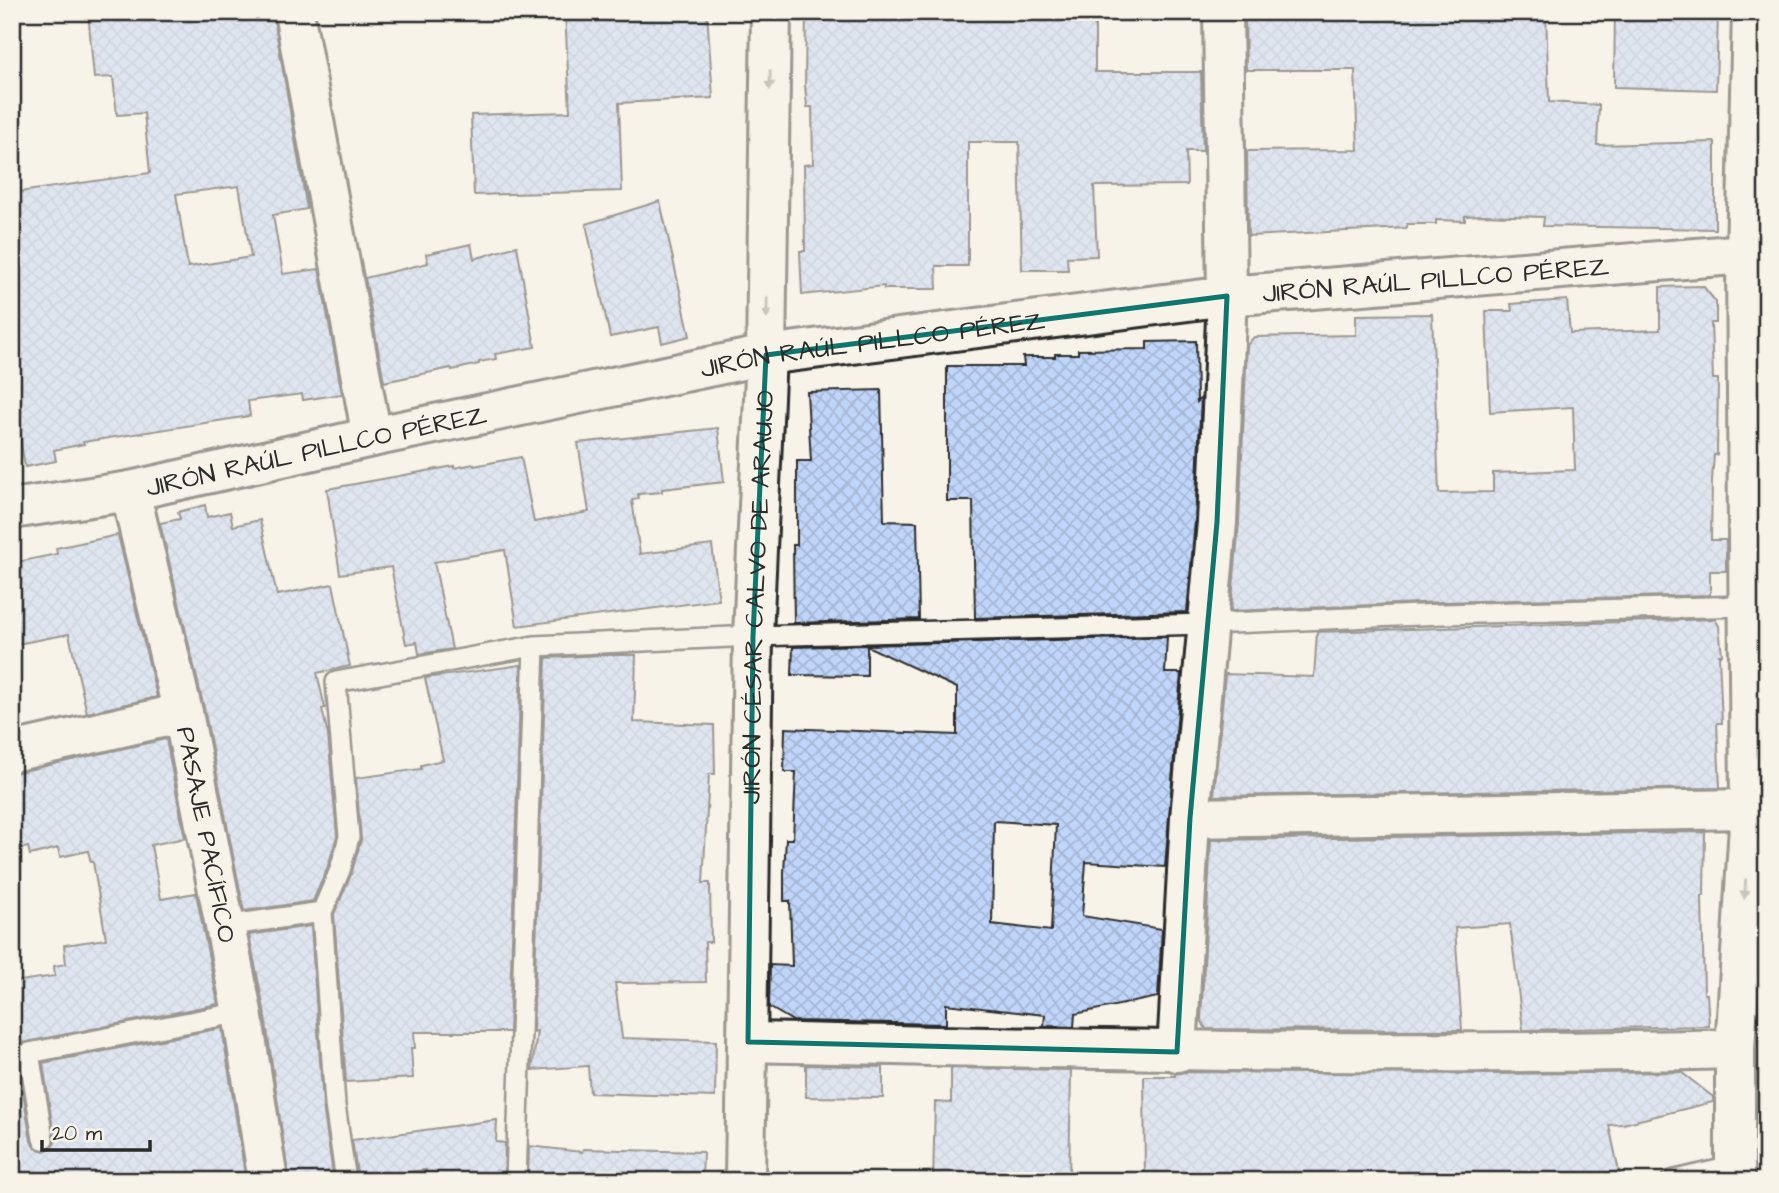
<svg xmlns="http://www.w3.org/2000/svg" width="1779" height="1193" viewBox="0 0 1779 1193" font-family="'Architects Daughter',sans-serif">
<defs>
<pattern id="building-cross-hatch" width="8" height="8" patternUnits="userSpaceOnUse" patternTransform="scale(1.75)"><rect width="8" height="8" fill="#c0d5fa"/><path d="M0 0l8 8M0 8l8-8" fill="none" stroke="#a5b7d6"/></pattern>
</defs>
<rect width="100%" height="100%" fill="#f7f3e8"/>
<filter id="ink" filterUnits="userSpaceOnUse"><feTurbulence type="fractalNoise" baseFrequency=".0143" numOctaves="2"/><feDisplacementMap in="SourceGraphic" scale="14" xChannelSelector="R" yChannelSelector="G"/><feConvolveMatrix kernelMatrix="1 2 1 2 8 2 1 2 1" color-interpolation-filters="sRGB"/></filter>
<g filter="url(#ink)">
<!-- building -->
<path fill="url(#building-cross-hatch)" stroke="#2b2b2b" stroke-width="2" fill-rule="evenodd" d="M88 12H273L307 209 273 215 283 274 319 269 342 394 303 400 302 394 248 401 250 416 83 442 84 444 54 450 56 461 25 467 20 437 12 438V193L150 173 144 113 117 115 113 77 94 78ZM239 186 251 257 188 267 176 194Z
M565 12H707L713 98 619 103 622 191 474 195 471 115 570 112Z
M806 12H1095V72H1201L1203 151H1186L1187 185 1094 186 1097 256 1067 257 1068 270H1022L1019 142H968V266H936L937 289H884V286L802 295 800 251H805L804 165 813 164 812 107H807L805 85Z
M1245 12H1546L1549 102 1599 105 1597 145 1715 142V229L1543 226 1544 217 1483 215 1465 216V221L1436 220V224H1407V228L1248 236 1247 151 1358 150 1355 70H1246Z
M1615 12H1718L1716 90 1614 87Z
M660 201 690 336 662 343 659 327 610 337 586 224Z
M471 244 474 259 517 246 535 347 495 354 496 359 479 362V364L452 370 451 368 384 382 365 278 428 263 426 254Z
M1703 286 1716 302V323H1711L1713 379H1718L1717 455H1714L1712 480 1711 540H1726V571H1710V595L1442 602 1231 611 1239 523 1247 345 1254 337 1356 335V315L1432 314 1439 493 1493 492V473L1575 470 1573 407 1490 412 1486 311H1512L1511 304 1567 300 1570 333 1660 330V287Z
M1196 341 1197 402 1201 398 1195 521 1187 612 975 618 973 501H947V366H1024L1023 357H1055V354H1078V350L1147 349V342Z
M881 390 884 521 917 522 919 619 794 623 793 545H797V461H811L807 392Z
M718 428 724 482 662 489V492L638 494 639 499 632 500 640 554 712 545 719 600 517 626 505 550 434 562 452 649 419 654 417 642 406 644 391 567 340 574 327 489 454 466V468L474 464V466L521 457 534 522 589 512 578 443Z
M205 505 207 517 230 512 233 526 260 520 277 595 333 584 350 666 317 673 325 708 322 709 328 735 337 836 328 866 313 901 244 911 204 708 160 523 180 519 178 512Z
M118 535 157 697 87 713 69 634 12 645V563L57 554 56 548Z
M1715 619 1719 626 1722 655H1719L1722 723H1717L1720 788 1214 796 1225 674 1314 677 1317 632Z
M1167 637 1165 673H1181L1165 867 1086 862 1082 916 1162 929 1158 997 1075 1014 1074 1027 1044 1026 1045 1015 946 1004V1024L793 1021 769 1007 770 965 792 966 790 901H784V872L786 839H793L796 772H784L785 728 957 735V688L867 646V676L792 675 793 647ZM994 821 1056 825 1051 931 992 924Z
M603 655H636L634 722 714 725 715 774H709L703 883H710L711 942H705L706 982 615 983 622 1038 716 1041 715 1097 590 1093 588 1066 532 1070 537 1031 533 1032 546 658Z
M521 665 509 1032H414L415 1048H411L413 1078 346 1082 334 914 351 875 361 840 356 778 421 769V765L443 760 425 678Z
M166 739 185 838 151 845 161 899 196 893 218 1004 22 1043 17 1055 31 1141 34 1147 44 1151 50 1149 55 1143 43 1063 222 1028 246 1181H12V982L55 976 54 966 66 964 64 945 106 939 93 862H91L88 851 60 857 58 848 30 855 28 847 12 851V773Z
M1705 832 1704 896H1702L1704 994H1707L1709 1026 1523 1030 1510 924 1455 928 1462 1030 1206 1029 1201 1020 1211 840Z
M311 926 323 1106 334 1181H289L264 1009 249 935Z
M806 1065 883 1067V1098L806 1097Z
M951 1068 1071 1070 1069 1181H933L935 1102 951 1103Z
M1184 1072 1488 1074 1681 1072 1713 1097V1102L1623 1124 1609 1125 1621 1181H1145L1144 1076H1175V1074Z
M497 1120 496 1142 505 1143 504 1181H457V1176L426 1175V1170L358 1179 352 1140Z
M529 1146 582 1152 583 1149 703 1152 702 1181H528Z"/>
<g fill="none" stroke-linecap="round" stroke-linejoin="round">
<defs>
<path id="lane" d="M224 926 322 912
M43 1139 29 1053 242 1012
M346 1181 335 1105 322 912 340 870 349 837 336 682 534 646 753 636 1206 624 1443 614 1748 606
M516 1181 534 646
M1671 1181 1736 1166"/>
<g id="street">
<path d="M294 12 372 437"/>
<path id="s1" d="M130 491 183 713 242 1012 268 1181"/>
<path id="s2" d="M12 509 130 491 372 437 766 355 1227 296 1746 254"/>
<path d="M12 752 183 713"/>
<path d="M1190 818 1750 809"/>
<path d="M748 1042C1077 1049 1406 1057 1735 1049"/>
<path d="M1177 1052 1190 818 1217 522 1227 296 1223 12"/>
<path id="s3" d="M745 1181 753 636 766 355 771 12"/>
<path d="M1735 1181V1049L1750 809 1746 254 1752 12"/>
</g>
</defs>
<!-- lane casing -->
<use href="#lane" stroke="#2b2b2b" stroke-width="24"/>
<!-- street casing -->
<use href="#street" stroke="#2b2b2b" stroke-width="44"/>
<!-- lane -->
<use href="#lane" stroke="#f7f3e8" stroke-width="19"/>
<!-- street -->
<use href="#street" stroke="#f7f3e8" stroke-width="38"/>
</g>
<!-- one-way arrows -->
<defs><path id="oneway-solid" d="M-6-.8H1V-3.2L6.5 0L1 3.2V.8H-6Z" transform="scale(1.75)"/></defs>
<g fill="#918f8a">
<use href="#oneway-solid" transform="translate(770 80) rotate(91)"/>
<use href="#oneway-solid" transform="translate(767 308) rotate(91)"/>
<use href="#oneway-solid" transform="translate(1745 889) rotate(94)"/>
</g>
</g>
<!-- marked area -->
<path d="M0 0H1779V1193H0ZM1227 296 1217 522 1190 818 1177 1052 748 1042 753 636 766 355Z" fill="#f7f3e8" fill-opacity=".55" fill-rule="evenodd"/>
<path fill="none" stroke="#0f766e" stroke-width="5" stroke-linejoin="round" d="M1227 296 1217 522 1190 818 1177 1052 748 1042 753 636 766 355Z"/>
<g text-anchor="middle" stroke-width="6" stroke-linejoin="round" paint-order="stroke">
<!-- street labels -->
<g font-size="26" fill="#2b2b2b" stroke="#f7f3e8">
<text dy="9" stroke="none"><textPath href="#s2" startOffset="1444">JIRÓN RAÚL PILLCO PÉREZ</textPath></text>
<text dy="9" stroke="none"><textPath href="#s2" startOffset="877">JIRÓN RAÚL PILLCO PÉREZ</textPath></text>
<text dy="9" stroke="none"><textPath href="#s2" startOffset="310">JIRÓN RAÚL PILLCO PÉREZ</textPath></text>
<text dy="9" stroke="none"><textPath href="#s3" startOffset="584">JIRÓN CÉSAR CALVO DE ARAUJO</textPath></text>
<text dy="9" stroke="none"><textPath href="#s1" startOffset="352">PASAJE PACÍFICO</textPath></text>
</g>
</g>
<!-- margin -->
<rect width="1779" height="1193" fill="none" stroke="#f7f3e8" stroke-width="42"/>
<rect x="21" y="21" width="1737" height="1151" fill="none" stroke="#2b2b2b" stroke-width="2.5" filter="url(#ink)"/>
<!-- scale -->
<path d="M42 1140v10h108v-10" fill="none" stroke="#2b2b2b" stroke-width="3.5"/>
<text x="52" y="1140" font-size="21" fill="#2b2b2b" stroke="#f7f3e8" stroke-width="5" paint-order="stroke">20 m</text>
</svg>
